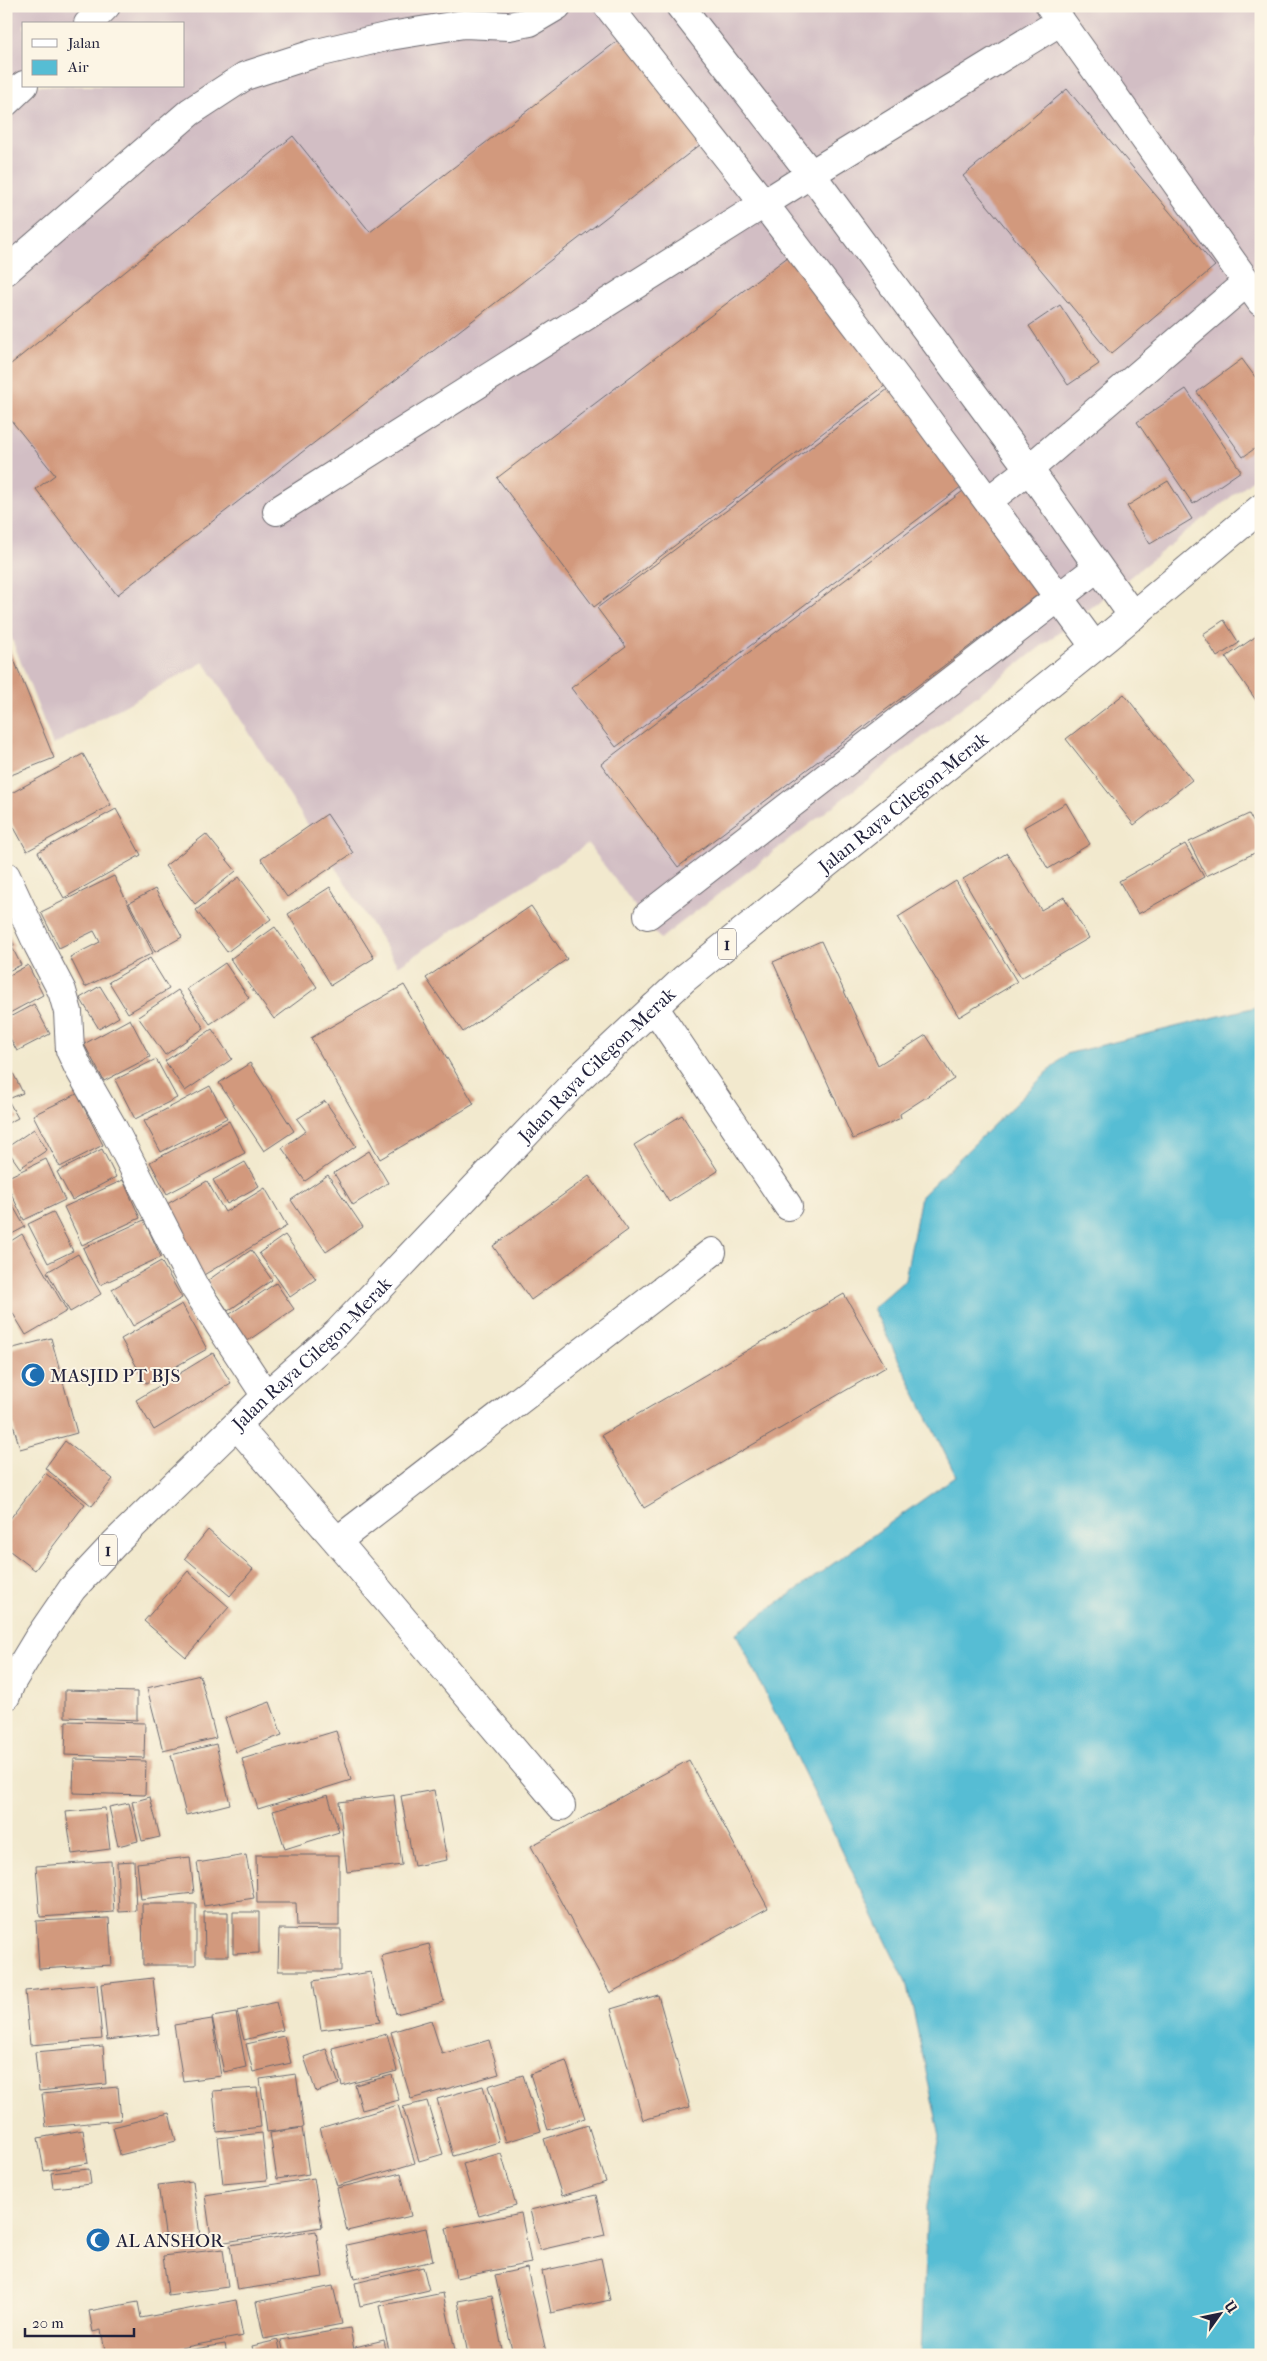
<svg xmlns="http://www.w3.org/2000/svg" width="1267" height="2361" viewBox="0 0 1267 2361" font-family="'IM FELL French Canon',serif">
<rect width="100%" height="100%" fill="#fcf5e5"/>
<filter id="ink" filterUnits="userSpaceOnUse"><feTurbulence type="fractalNoise" baseFrequency=".02" numOctaves="2"/><feDisplacementMap in="SourceGraphic" scale="10" xChannelSelector="R" yChannelSelector="G"/><feConvolveMatrix kernelMatrix="1 2 1 2 8 2 1 2 1" color-interpolation-filters="sRGB"/></filter>
<filter id="wash" filterUnits="userSpaceOnUse"><feTurbulence type="fractalNoise" baseFrequency=".0096" numOctaves="4" result="noise"/><feDisplacementMap in="SourceGraphic" scale="20" xChannelSelector="R" yChannelSelector="G"/><feGaussianBlur stdDeviation="1.12" result="paint"/><feColorMatrix in="noise" values="0 0 0 0 0 0 0 0 0 0 0 0 0 0 0 0 0 1.4 0 .05"/><feComposite in="paint" operator="in"/></filter>
<g filter="url(#wash)">
<rect width="100%" height="100%" fill="#f2e9ce"/>
<!-- industrial -->
<path fill="#d2bec4" fill-rule="evenodd" d="M6 6H1261V473L1082 615 660 939 588 844 398 966 204 662 53 745 6 624ZM24 24H184V86H24Z"/>
<!-- water -->
<path fill="#56bdd4" stroke="#3c7088" d="M1261 1002V2355H921L927 2206 940 2137 908 1986 736 1633 956 1476 873 1308 905 1280 921 1196 1066 1054 1260 1006Z"/>
<g id="blocks">
<!-- building -->
<path fill="#d2997d" d="M624 36 705 141 117 595 36 489 55 475 6 414V368L293 136 370 232Z
M1067 89 1215 266 1111 354 963 176Z
M793 253 891 381 594 607 497 478Z
M1060 305 1099 364 1068 385 1029 326Z
M1242 359 1261 385V444L1243 457 1197 392Z
M892 386 966 483 616 747 571 688 626 647 597 608Z
M1186 389 1241 471 1193 504 1137 422Z
M1168 481 1192 519 1150 544 1127 506Z
M971 485 1048 587 678 867 601 764Z
M1224 620 1239 643 1217 657 1203 634Z
M1261 633V705L1260 706 1226 657Z
M6 640 54 758 6 777Z
M1124 694 1192 780 1134 825 1066 739Z
M83 754 111 805 27 851 6 813V796Z
M1066 803 1090 844 1048 869 1024 827Z
M116 809 141 855 64 898 38 852Z
M327 814 353 853 287 897 261 859Z
M1249 814 1261 837V850L1206 876 1189 842Z
M206 834 236 871 195 904 165 866Z
M1185 844 1204 877 1138 914 1119 881Z
M1007 853 1041 910 1064 897 1089 938 1021 978 963 879Z
M114 876 153 953 85 987 70 957 100 942 94 931 59 948 41 912Z
M239 877 271 919 227 952 196 910Z
M956 881 1017 982 959 1017 898 917Z
M330 887 374 958 331 985 288 914Z
M155 889 182 937 155 952 129 903Z
M531 906 567 959 463 1032 426 978Z
M275 927 317 987 274 1019 230 959Z
M6 930 14 945 6 949Z
M821 941 878 1065 926 1035 954 1079 900 1114 901 1118 853 1139 773 962Z
M12 947 21 965 6 972V950Z
M150 958 169 989 128 1013 109 982Z
M225 963 249 998 210 1024 187 989Z
M28 965 43 995 6 1015V977Z
M404 985 474 1104 380 1159 311 1038Z
M100 986 119 1017 99 1029 80 998Z
M178 990 204 1028 165 1055 138 1017Z
M34 1004 50 1034 17 1051 6 1031V1019Z
M130 1019 150 1057 104 1081 84 1044Z
M212 1029 232 1059 185 1091 165 1061Z
M6 1059 23 1093 6 1100Z
M156 1059 177 1098 135 1119 115 1080Z
M250 1063 294 1131 264 1151 219 1083Z
M210 1086 227 1118 161 1152 144 1121Z
M77 1094 103 1145 60 1167 33 1115Z
M325 1101 356 1146 305 1181 282 1148 306 1131 297 1119Z
M9 1102 18 1118 6 1124V1103Z
M682 1115 718 1171 669 1202 634 1145Z
M229 1121 245 1153 167 1194 150 1162Z
M34 1129 47 1150 20 1168 6 1148Z
M102 1149 116 1177 72 1200 57 1172Z
M369 1151 388 1183 353 1205 334 1173Z
M46 1159 65 1200 24 1220 6 1183V1178Z
M245 1162 259 1186 227 1204 213 1180Z
M328 1175 363 1227 326 1252 291 1200Z
M589 1176 628 1230 531 1300 493 1246Z
M123 1180 140 1218 82 1245 64 1207Z
M207 1181 225 1212 265 1188 287 1226 202 1276 162 1207Z
M6 1194 25 1227 6 1237Z
M53 1212 73 1251 48 1263 28 1224Z
M144 1220 161 1257 100 1285 83 1248Z
M22 1234 67 1311 26 1335 6 1302V1244Z
M285 1235 316 1279 290 1297 259 1253Z
M251 1250 272 1280 228 1311 207 1281Z
M78 1254 101 1294 70 1312 47 1272Z
M161 1261 182 1298 133 1326 112 1289Z
M276 1283 294 1309 246 1342 227 1316Z
M844 1294 886 1367 644 1508 602 1435Z
M182 1304 207 1349 146 1383 121 1339Z
M51 1338 77 1433 20 1449 6 1399V1350Z
M213 1353 231 1383 154 1430 136 1400Z
M65 1441 113 1479 92 1506 45 1468Z
M45 1473 85 1504 35 1570 6 1548V1524Z
M208 1530 253 1569 230 1596 185 1558Z
M188 1571 229 1607 186 1657 144 1621Z
M200 1675 216 1738 163 1751 147 1688Z
M65 1690 137 1692V1720L65 1717Z
M270 1702 282 1735 236 1752 225 1718Z
M66 1721 145 1723 144 1758 65 1755Z
M336 1731 351 1780 258 1809 242 1759Z
M216 1744 230 1804 186 1815 171 1755Z
M74 1759 146 1761 145 1795 73 1793Z
M689 1760 768 1908 610 1993 531 1846Z
M434 1790 447 1860 414 1866 401 1796Z
M328 1795 339 1832 285 1849 273 1811Z
M394 1795 402 1865 347 1872 339 1802Z
M150 1797 160 1837 142 1841 132 1802Z
M129 1803 138 1841 118 1846 109 1807Z
M105 1808 110 1849 72 1854 66 1812Z
M246 1855 254 1898 204 1906 197 1863Z
M256 1855H339V1926H297L296 1903H257Z
M190 1857 194 1893 141 1899 137 1863Z
M111 1861 114 1912 40 1917 36 1866Z
M134 1861 136 1911 119 1912 117 1862Z
M142 1904H196V1965H143Z
M204 1912H228V1956H205Z
M233 1912H259V1953L233 1954Z
M109 1918 112 1965 39 1969 36 1921Z
M279 1929 341 1930V1971H278Z
M429 1944 444 2002 396 2014 381 1956Z
M371 1972 380 2022 321 2030 313 1981Z
M153 1978 159 2034 107 2040 101 1984Z
M97 1984 102 2039 30 2045 25 1991Z
M658 1995 690 2107 643 2120 611 2009Z
M276 2002 283 2030 244 2040 237 2011Z
M236 2013 246 2067 224 2072 212 2017Z
M212 2019 221 2076 183 2081 174 2025Z
M431 2020 442 2054 489 2040 499 2074 411 2099 391 2032Z
M387 2034 397 2071 342 2086 332 2048Z
M284 2036 291 2063 253 2072 246 2044Z
M103 2046 106 2084 39 2091 35 2052Z
M326 2049 339 2084 316 2092 304 2057Z
M566 2061 585 2118 548 2130 530 2074Z
M296 2074 304 2127 267 2132 260 2079Z
M392 2075 399 2100 362 2110 355 2085Z
M523 2075 541 2131 506 2142 488 2086Z
M483 2086 499 2142 453 2156 437 2099Z
M118 2087 121 2120 46 2127 42 2094Z
M257 2088 261 2127 217 2132 213 2091Z
M427 2101 443 2154 419 2161 403 2107Z
M398 2105 415 2163 337 2186 320 2128Z
M169 2113 176 2141 120 2155 113 2127Z
M588 2125 606 2182 562 2196 544 2139Z
M302 2128 309 2174 277 2179 270 2133Z
M83 2130 88 2163 44 2171 38 2138Z
M262 2133 267 2180 223 2184 218 2138Z
M501 2153 516 2205 479 2216 463 2164Z
M89 2169 91 2184 53 2188 51 2173Z
M401 2173 411 2216 347 2231 337 2188Z
M314 2178 322 2227 212 2244 205 2195Z
M193 2181 200 2236 166 2240 158 2185Z
M596 2195 605 2235 540 2250 530 2210Z
M521 2213 531 2263 456 2278 446 2228Z
M426 2228 433 2261 354 2279 346 2245Z
M316 2231 323 2277 237 2290 230 2245Z
M223 2249 228 2287 168 2295 163 2256Z
M601 2258 610 2300 551 2313 542 2271Z
M423 2267 429 2290 360 2306 355 2283Z
M527 2268 546 2352 513 2355 495 2275Z
M333 2286 342 2324 264 2339 256 2302Z
M443 2293 456 2355H390L379 2306Z
M492 2295 503 2355H468L458 2301Z
M236 2300 243 2336 144 2355H106L101 2330 93 2332 89 2311 138 2302 141 2318Z
M350 2328 355 2355H284L281 2340Z
M278 2340 281 2355H254L252 2346Z
M384 2340 387 2355H357L355 2347Z
M225 2344 227 2355H165V2354Z"/>
</g>
</g>
<g filter="url(#ink)">
<use href="#blocks" fill-opacity="0" stroke="#6b686e" stroke-width="1"/>
<g fill="none" stroke-linecap="round" stroke-linejoin="round">
<defs>
<path id="minor" d="M608 6 765 205 914 401 1095 647
M680 6 811 174 1029 469 1133 616
M1050 6 1261 302
M88 24 106 6
M6 102 24 85
M6 271 190 112 245 76 313 54 390 36 464 24 509 26 530 22 557 6
M988 501 1029 469 1247 282
M277 511 811 174 1061 21
M6 876 38 945 62 991 68 1012 70 1050 78 1067 113 1128 195 1288 266 1396
M648 915 1098 567
M654 1007 788 1206
M237 1426 337 1541 561 1806
M337 1541 712 1252"/>
<g id="highway">
<path id="s1" d="M6 1696 11 1683 37 1640 72 1589 115 1543 266 1396 337 1333 578 1079 684 979 1106 638 1261 508"/>
</g>
</defs>
<!-- minor casing -->
<use href="#minor" stroke="#6b686e" stroke-width="30"/>
<!-- highway casing -->
<use href="#highway" stroke="#6b686e" stroke-width="30"/>
<!-- minor -->
<use href="#minor" stroke="#fff" stroke-width="28"/>
<!-- highway -->
<use href="#highway" stroke="#fff" stroke-width="28"/>
</g>
</g>
<!-- icons -->
<defs>
<symbol id="mosque-disc" viewBox="-11 -11 22 22"><circle r="9.5" fill="#1f6fb2" stroke="#fcf5e5"/><path d="M3.5-4.9A6 6 0 1 0 3.5 4.9A5 5 0 1 1 3.5-4.9Z" fill="#fff"/></symbol>
</defs>
<g fill-rule="evenodd">
<use href="#mosque-disc" x="19" y="1361" width="28" height="28"/>
<use href="#mosque-disc" x="84" y="2226" width="28" height="28"/>
</g>
<g text-anchor="middle" stroke-width="4" stroke-linejoin="round" paint-order="stroke">
<!-- shield labels -->
<g fill="#fcf5e5" stroke="#63616e" stroke-width="1">
<rect x="718" y="928.5" width="18" height="31" rx="4"/>
<rect x="99" y="1534.5" width="18" height="31" rx="4"/>
</g>
<g font-size="18" font-weight="bold" fill="#22223b">
<text x="727" y="950">1</text>
<text x="108" y="1556">1</text>
</g>
<!-- street labels -->
<g font-size="19" fill="#22223b" stroke="#fcf5e5">
<text dy="7" stroke="none"><textPath href="#s1" startOffset="1272">Jalan Raya Cilegon-Merak</textPath></text>
<text dy="7" stroke="none"><textPath href="#s1" startOffset="868">Jalan Raya Cilegon-Merak</textPath></text>
<text dy="7" stroke="none"><textPath href="#s1" startOffset="462">Jalan Raya Cilegon-Merak</textPath></text>
</g>
<!-- poi labels -->
<g font-size="19" fill="#22223b" stroke="#fcf5e5" text-anchor="start">
<text x="50" y="1382">MASJID PT BJS</text>
<text x="116" y="2247">AL ANSHOR</text>
</g>
</g>
<!-- margin -->
<rect width="1267" height="2361" fill="none" stroke="#fcf5e5" stroke-width="25"/>
<!-- legend -->
<rect x="22" y="22" width="162" height="65" fill="#fcf5e5" stroke="#a5a1a1"/>
<rect x="32" y="39" width="25" height="8" fill="#ffffff" stroke="#a5a1a1"/>
<text x="68" y="48" font-size="15" fill="#22223b">Jalan</text>
<rect x="32" y="60" width="25" height="15" fill="#56bdd4" stroke="#a5a1a1"/>
<text x="68" y="72" font-size="15" fill="#22223b">Air</text>
<!-- north arrow -->
<g transform="translate(1220 2314) rotate(57)" stroke="#fcf5e5" stroke-width="4" paint-order="stroke">
<path d="M0-4L9 19L0 12L-9 19Z" fill="#22223b"/>
<text y="-8" font-size="14" font-weight="bold" text-anchor="middle" fill="#22223b">U</text>
</g>
<!-- scale -->
<path d="M25 2328v8h109v-8" fill="none" stroke="#22223b" stroke-width="2.5"/>
<text x="32" y="2328" font-size="15" fill="#22223b" stroke="#fcf5e5" stroke-width="4" paint-order="stroke">20 m</text>
</svg>
